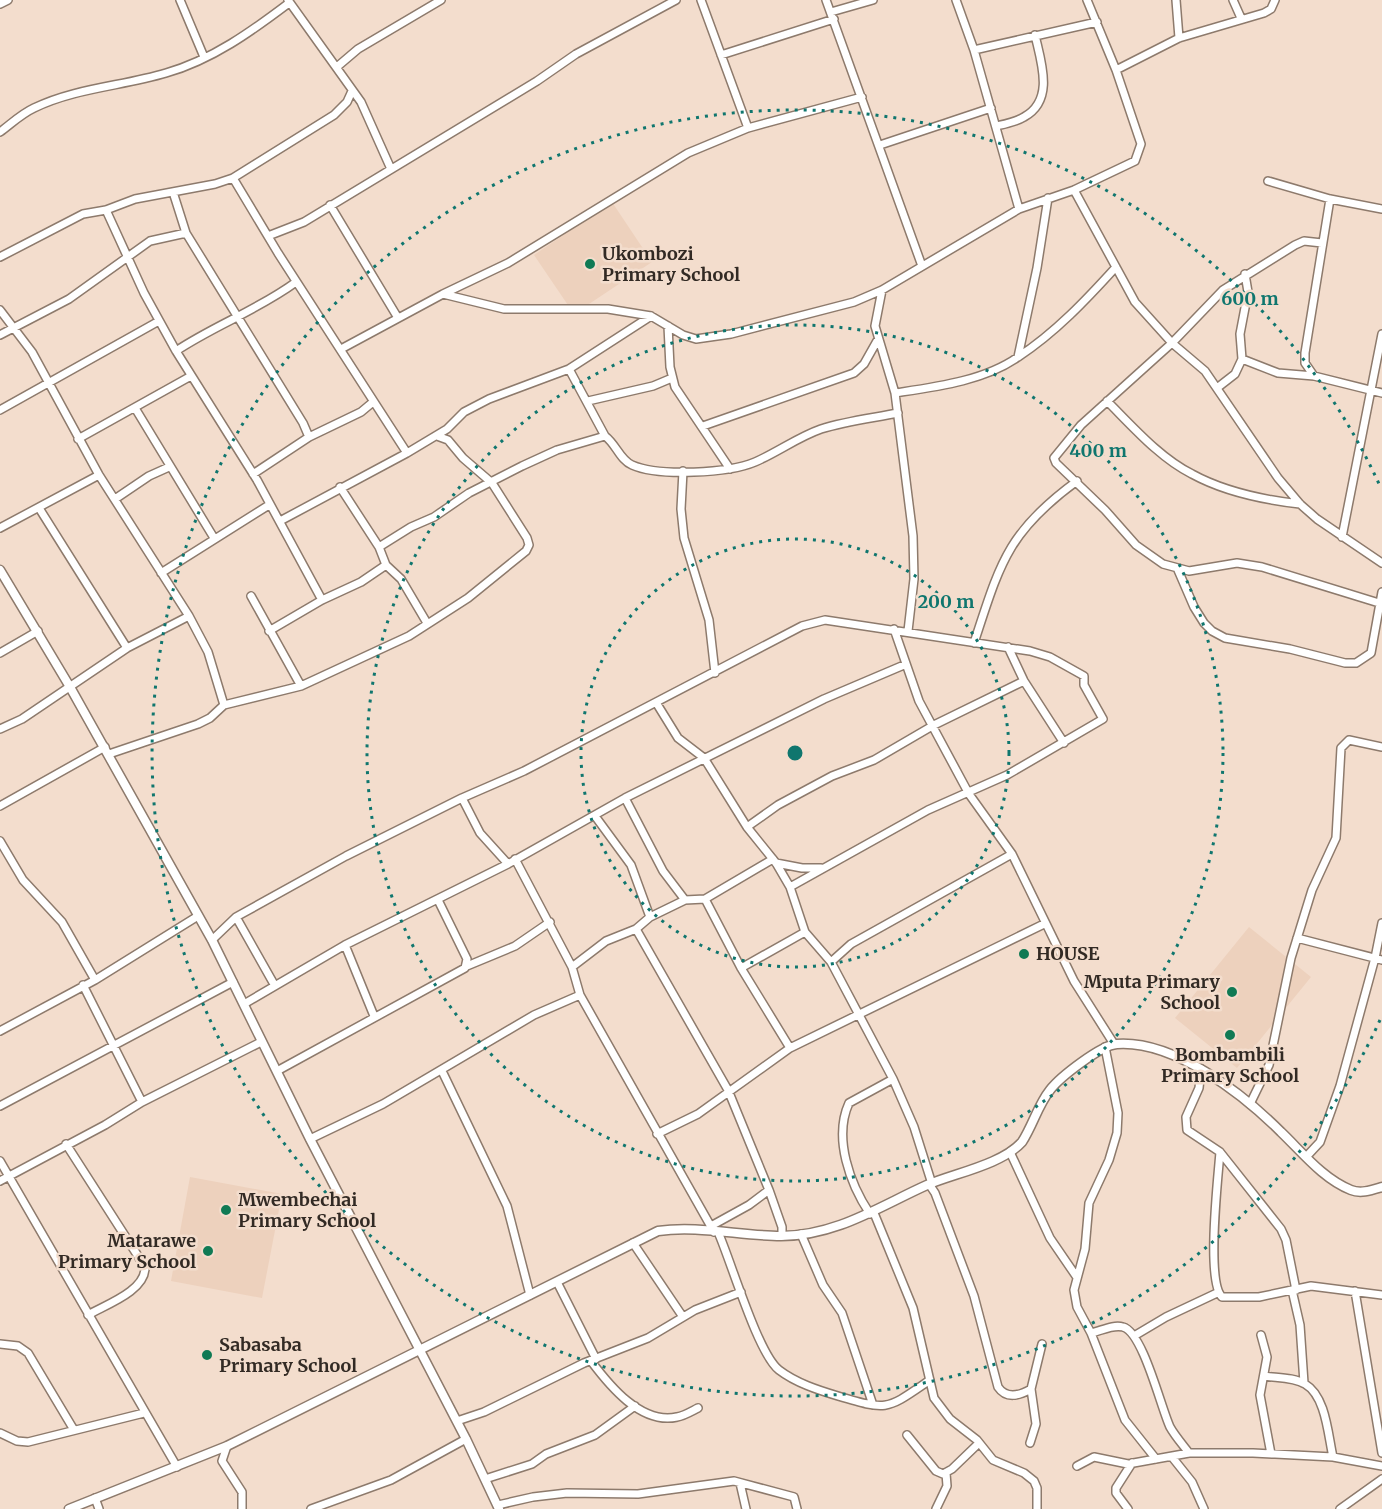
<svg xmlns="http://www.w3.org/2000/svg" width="1382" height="1509" viewBox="0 0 1382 1509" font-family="Merriweather,serif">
<rect width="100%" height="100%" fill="#f3ddcd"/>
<!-- built -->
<path fill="#edd1bd" d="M612 202 652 262 574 314 534 255Z
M1249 927 1311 977 1237 1068 1175 1018Z
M190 1177 282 1194 262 1298 171 1281Z"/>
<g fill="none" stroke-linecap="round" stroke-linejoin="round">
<defs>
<path id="minor" d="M180 0 204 57
M288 0 361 102 391 169
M701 0 748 128
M826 0 922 266
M956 0 974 50 1019 209
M1176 0 1179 38
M1233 0 1241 18
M0 4 8 0
M831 12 873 0
M974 50 1097 22
M721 55 834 19
M338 66 358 49 441 0
M1116 70 1179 38 1264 13 1271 9 1275 0
M996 126C1005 124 1016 122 1024 117 1055 100 1041 62 1035 35
M0 132C11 124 21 114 34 108 75 88 123 86 166 73 212 60 252 31 289 3
M880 145 991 108
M233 178 278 253 407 453
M1268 181 1330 199 1382 209
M1074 190 1135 302 1172 343 1205 371 1278 478 1300 504 1317 519 1382 563
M173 192 186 233 303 423 309 437
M330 205 398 318
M106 210 144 293 176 351 257 480 322 600
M268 236 304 222 537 81 576 54 676 0
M1322 243 1304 241 1295 245 1223 290 1172 343 1081 425 1054 458 1056 463 1105 510 1136 545 1163 564 1189 571 1237 563 1262 567 1379 603
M0 257 83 214 106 210 135 199 215 184 233 178 334 115 347 102 352 91
M882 290 875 326 895 393 913 536 914 579 908 631
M443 294 504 309H608L651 316 683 335 696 339 731 334 854 302 882 290 1019 209 1074 190 1135 161 1141 144 1116 70 1087 0
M0 310 32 352 99 475 189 616 208 652 224 705
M668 326 670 367 675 387 730 469
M0 335 69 299 150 241 186 233
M341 349 443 294 508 263 688 153 748 128 862 97
M176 351C215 325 258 310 296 282
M1018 357 1037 268 1048 198
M1242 359 1278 373 1314 376 1382 393
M569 369 605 436
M1314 376 1305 363V353L1330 199
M1217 388 1235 374 1242 359 1240 334 1248 292 1245 274
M895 393C935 387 984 381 1018 357 1055 333 1087 299 1116 267
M588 401 653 386 672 378
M1107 401C1133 427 1160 458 1192 474 1223 491 1265 500 1300 504
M135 408 214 538
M0 410 159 321
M703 426 854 373 864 364 877 341
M78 439 191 376
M683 471 681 509 684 538 709 620 715 673
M253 474 309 437 361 412 373 402
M340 487 379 547
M115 499 149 476 169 467
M39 508 127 648
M280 521 407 453 447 429 464 412 489 399 569 369 651 316
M0 528 99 475
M1342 537 1382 334
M1178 570 1194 607 1204 623 1212 631 1225 638 1290 649 1345 663H1356L1371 653 1382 592
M161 573 269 505
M251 596 301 686
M427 623 401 579 386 565 379 547 411 527 434 517 469 493 522 466 557 450 605 436C616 444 620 460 632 465 659 477 729 473 755 462 778 452 798 437 821 429 846 421 873 418 898 413
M894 629 919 701 969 794 1012 854 1074 981 1114 1044
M269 631 322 600 361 582 386 565
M974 643C1000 564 1007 532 1077 481
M1008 647 1024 681 1064 743
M0 653 38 631
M657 704 678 738 704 758 747 827 776 863 790 887 805 932 831 962 893 1079 914 1127 932 1184
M0 729 22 719 127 648 189 616
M109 754 198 724 210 718 224 705 301 686 409 636 468 598 526 551 529 545 527 538 492 483 463 458 448 440 437 436
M462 798 480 833 508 864
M625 798 663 871 685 900
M0 806 105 747
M595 816 631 865 650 917
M747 827 778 805 832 776 874 760 934 725 1024 681
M0 841 23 880 62 922 95 980
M515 859 572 967 580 995 714 1232
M776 863 802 868H821
M705 899 741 968 790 1048
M236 917 275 986
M636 929 728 1090 769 1190 782 1227V1236
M1297 938 1382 960
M212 940 236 917 346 856 462 798 524 771 802 626 825 620 1030 651 1050 657 1084 676V685L1103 719 1007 775 928 810 790 887
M345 945 374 1016
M831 962 851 944 1012 854
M467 966 515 946 550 922
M572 967 606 941 636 929 650 917 685 900 705 899 773 859
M741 968 805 932
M83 985 142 1102
M244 1004 345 945 508 864 625 798 824 699 904 665
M0 1031 95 980 198 916
M1105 1047 1118 1113 1117 1133 1109 1160 1089 1203 1085 1249 1074 1290 1077 1307 1091 1333 1125 1420 1156 1459
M1201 1069 1199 1088 1186 1117 1187 1130 1220 1152 1281 1229 1286 1240 1296 1290
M277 1071 465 968 467 959 438 900
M442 1071 507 1206 530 1295
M1250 1104 1269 1065 1291 958 1312 890 1336 838 1341 748 1349 740 1382 747
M0 1106 233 982
M657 1134 698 1114 790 1048 1044 924
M310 1139 383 1104 534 1015 580 995
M66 1144 145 1267C146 1291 105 1305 88 1315
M1010 1152 1050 1238 1076 1276
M1220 1152C1218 1178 1206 1281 1222 1297H1259L1311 1286 1382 1295
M1306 1157 1320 1142 1340 1086 1375 958 1382 923
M0 1161 177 1467
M0 1181 105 1125 142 1102 261 1042
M929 1184 935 1193 974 1296 998 1387C1006 1399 1019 1396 1031 1389
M874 1213 913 1308 934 1398 950 1419 977 1440 993 1460 1024 1473 1034 1481 1037 1488V1509
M870 1214C850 1184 833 1138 849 1103L893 1079
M711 1226 749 1205 769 1190
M718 1232C731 1261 758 1354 779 1370 796 1383 818 1390 838 1396 889 1411 886 1410 930 1380
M801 1234 823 1285 842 1313 873 1405
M633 1243 683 1317
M557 1282 596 1359
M1292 1290 1300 1325 1304 1383
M1355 1291 1382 1453
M1091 1333C1101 1331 1113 1324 1123 1327 1143 1332 1161 1408 1170 1427 1175 1436 1183 1445 1189 1453
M1261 1335 1267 1357 1260 1395 1271 1454
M1134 1336 1166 1317 1217 1293
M0 1344 18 1346 28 1353 74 1430
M591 1361C609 1385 641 1425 677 1417 684 1416 692 1411 698 1408
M1264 1376C1277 1378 1294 1377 1305 1384 1326 1396 1328 1435 1333 1457
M457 1421 484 1412 584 1363 648 1338 695 1310 741 1292
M0 1433 17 1441 28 1442 144 1413
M907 1435 936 1471 943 1474 952 1469 979 1443
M1030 1443 1036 1424 1031 1389 1042 1344
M227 1446 222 1461 242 1492V1509
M1172 1457 1192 1482 1204 1509
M1077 1466 1094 1457 1128 1464 1189 1453H1253L1333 1457 1382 1466
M485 1479 532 1464 546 1454 595 1435 635 1406
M740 1483 746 1509
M95 1498 99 1509
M498 1505 533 1497 567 1493 638 1494 734 1481 794 1497 797 1509
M311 1509 391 1480 466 1439
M936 1509 947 1486 946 1473
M1128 1509 1116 1493V1488L1132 1463
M1340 1509 1382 1479"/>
<path id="tertiary" d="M0 570 70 687 212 940 310 1139 466 1439 499 1509
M69 1509 227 1446 658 1231C698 1225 741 1236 781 1236 836 1236 880 1206 927 1185 955 1173 1001 1165 1022 1142 1033 1125 1038 1105 1050 1090 1060 1077 1101 1045 1117 1044 1174 1040 1243 1094 1281 1132 1302 1152 1323 1179 1351 1190 1361 1194 1372 1190 1382 1187"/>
</defs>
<!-- minor casing -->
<use href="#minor" stroke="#8d7a6c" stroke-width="10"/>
<!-- tertiary casing -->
<use href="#tertiary" stroke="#8d7a6c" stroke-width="11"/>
<!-- minor -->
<use href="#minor" stroke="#fff" stroke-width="7"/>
<!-- tertiary -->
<use href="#tertiary" stroke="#fff" stroke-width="8"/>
</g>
<!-- distance rings -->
<g fill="none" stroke="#0f766e" stroke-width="3" stroke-dasharray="3 6">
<circle cx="795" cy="753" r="214"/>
<circle cx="795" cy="753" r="428"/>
<path d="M1380 1020A643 643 0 1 1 1380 486"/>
</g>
<!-- markers -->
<g fill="#107a54" stroke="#f3ddcd" stroke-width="2">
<circle cx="590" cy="264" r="6"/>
<circle cx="1024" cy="954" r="6"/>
<circle cx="1232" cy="992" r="6"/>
<circle cx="1230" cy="1035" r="6"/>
<circle cx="226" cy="1210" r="6"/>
<circle cx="208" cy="1251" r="6"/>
<circle cx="207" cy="1355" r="6"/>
</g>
<g text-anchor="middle" stroke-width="5" stroke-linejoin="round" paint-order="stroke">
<!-- poi labels -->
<g font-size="18" font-weight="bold" fill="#322a24" stroke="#f3ddcd" text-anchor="start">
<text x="602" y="260">Ukombozi<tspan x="602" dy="21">Primary School</tspan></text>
<text x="1036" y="960">HOUSE</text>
<text x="1220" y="988" text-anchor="end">Mputa Primary<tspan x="1220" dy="21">School</tspan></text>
<text x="1230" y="1061" text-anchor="middle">Bombambili<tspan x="1230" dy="21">Primary School</tspan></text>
<text x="238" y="1206">Mwembechai<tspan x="238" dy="21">Primary School</tspan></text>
<text x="196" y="1247" text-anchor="end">Matarawe<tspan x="196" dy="21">Primary School</tspan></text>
<text x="219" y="1351">Sabasaba<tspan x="219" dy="21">Primary School</tspan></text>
</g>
</g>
<circle cx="795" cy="753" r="9" fill="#0f766e" stroke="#f3ddcd" stroke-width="3"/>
<g font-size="18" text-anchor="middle" font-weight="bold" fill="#0f766e" stroke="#f3ddcd" stroke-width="5" stroke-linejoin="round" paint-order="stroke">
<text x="1250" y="305">600 m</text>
<text x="1098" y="457">400 m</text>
<text x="946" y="608">200 m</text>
</g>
</svg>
